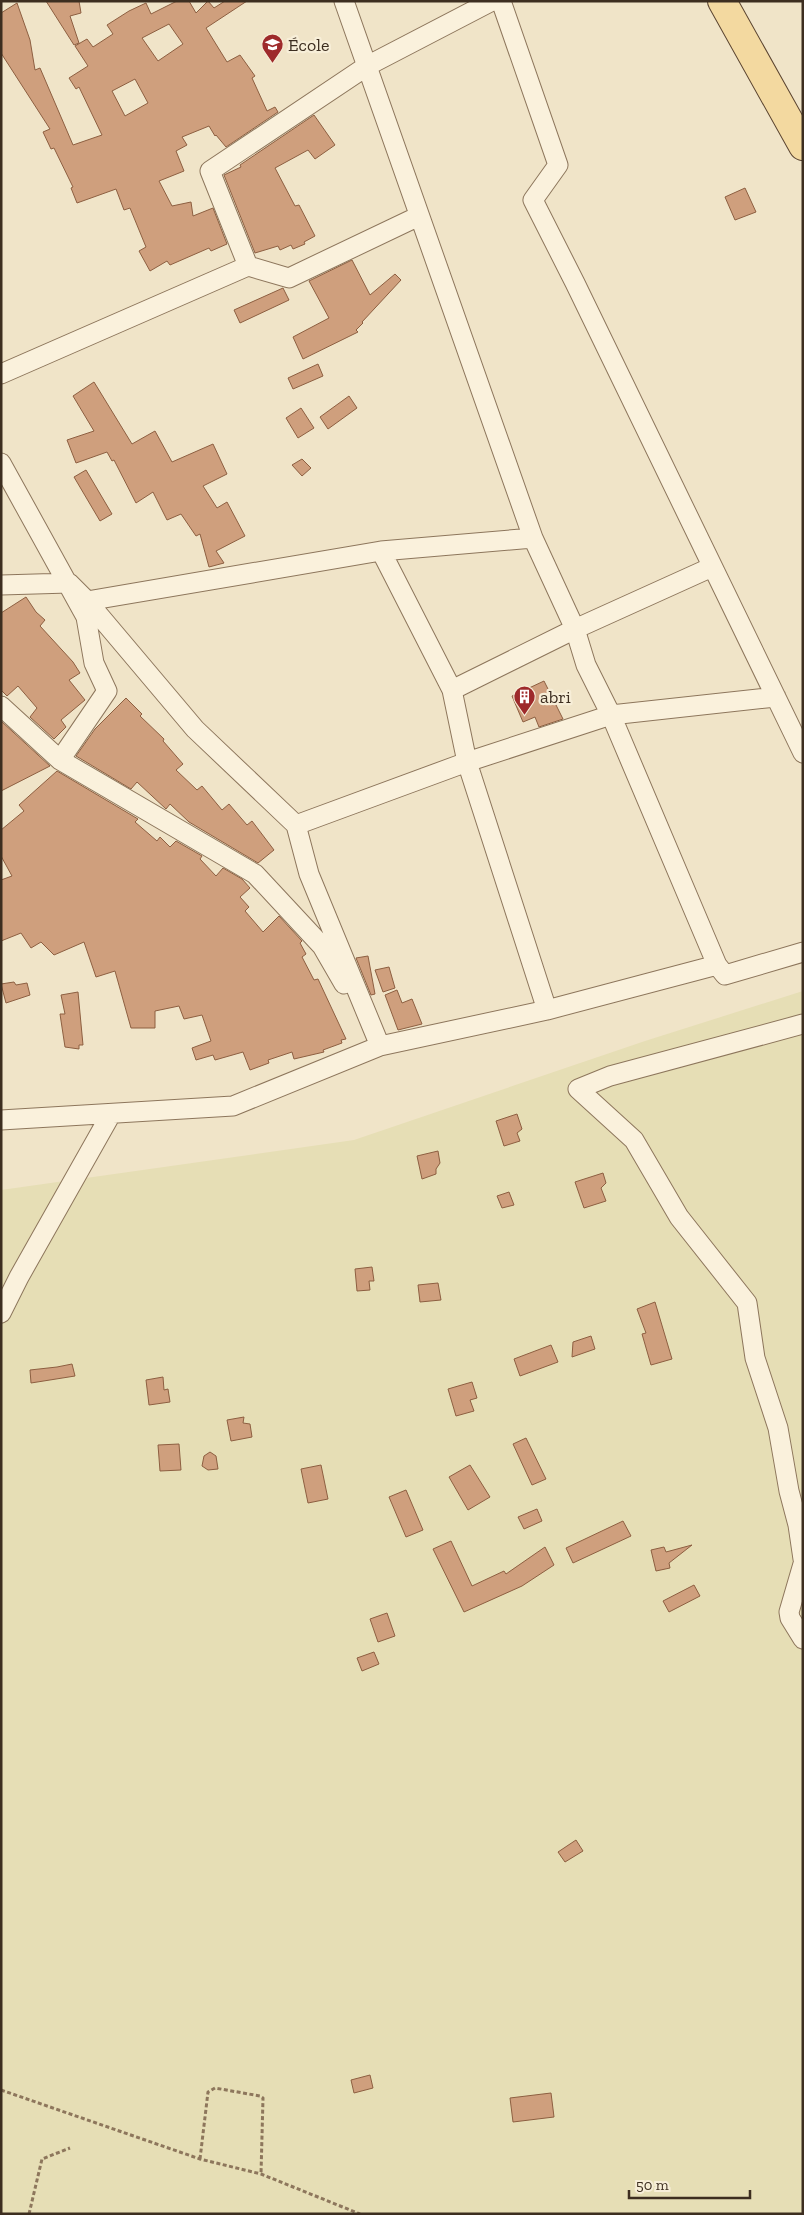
<svg xmlns="http://www.w3.org/2000/svg" width="804" height="2215" viewBox="0 0 804 2215" font-family="'Zilla Slab',serif">
<rect width="100%" height="100%" fill="#f0e4c8"/>
<!-- farmland -->
<path fill="#e6deb5" d="M803 991V2214H1V1190L354 1140 645 1041Z"/>
<!-- building -->
<path fill="#cf9f7d" stroke="#8d5f41" fill-rule="evenodd" d="M46 1H79L81 13 70 16 79 43 74 45Z
M177 1H189L196 13 208 1 214 8 225 1H247L206 28 227 62 240 55 255 76 252 78 267 111 275 107 278 112 226 147 216 135 215 136 209 126 182 137 187 145 176 151 184 171 159 181 172 206 191 202 193 216 213 208 227 244 211 251 209 248 170 265 167 261 150 271 139 251 146 247 130 208 124 210 116 189 77 203 71 188 73 187 54 148 51 149 43 132 50 129 1 53V13L17 3 30 40 35 70 40 68 73 145 102 135 79 87 76 89 69 78 88 66 75 46 87 39 93 47 113 34 107 25 129 11 146 3 151 14ZM169 24 183 44 158 61 142 38ZM135 79 148 103 125 116 112 91Z
M314 115 335 145 315 159 308 150 275 168 295 206 299 205 315 236 304 242 305 244 293 249 291 245 280 250 278 246 255 253 224 175 241 167 240 165Z
M745 188 756 212 735 220 725 197Z
M352 260 370 295 395 274 401 280 362 322 363 323 356 330 358 332 303 359 293 337 329 318 309 281Z
M283 288 289 300 240 323 234 310Z
M318 364 323 376 293 389 288 378Z
M94 382 132 444 155 431 172 462 213 444 227 474 203 486 217 508 227 502 245 536 216 551 224 563 209 567 200 534 196 536 181 514 167 520 153 492 136 503 114 460 112 461 107 452 76 463 67 440 94 431 73 396Z
M349 396 357 408 328 429 320 417Z
M301 408 314 428 298 438 286 418Z
M302 459 311 468 302 476 292 465Z
M86 470 112 514 100 521 74 477Z
M26 597 36 612 45 620 40 626 73 662 80 673 69 680 85 700 61 720 66 727 54 739 30 717 37 708 18 686 7 696 1 690V613Z
M544 681 563 719 539 727 535 717 523 722 512 696Z
M126 698 142 714 140 716 164 739 163 741 183 764 176 770 197 790 202 786 222 810 229 804 247 825 252 821 274 850 258 863 189 822 170 804 166 809 137 782 131 789 76 756 95 729Z
M1 721 50 766 1 791Z
M57 771 138 819 135 822 157 841 160 837 170 847 176 841 202 856 200 859 216 876 223 868 242 879 250 888 240 897 249 907 245 911 263 932 279 916 302 941 300 943 306 954 302 957 314 980 318 979 346 1039 341 1040 342 1043 323 1050 324 1052 294 1059 292 1052 268 1060 269 1063 250 1070 243 1052 215 1060 213 1055 196 1060 192 1048 211 1041 202 1015 184 1019 179 1006 155 1011V1028H131L115 971 96 977 84 942 54 955 41 942 31 948 21 933 1 941V880L12 876 1 856V830L24 811 19 805Z
M368 956 375 994 371 995 356 958Z
M389 967 395 988 383 992 375 970Z
M14 982 16 985 27 983 30 995 6 1003 1 984Z
M397 990 402 1003 412 999 422 1024 398 1030 385 995Z
M78 992 83 1045H79V1049L65 1047 60 1014H65L61 995Z
M517 1114 522 1129 517 1133 520 1141 504 1146 496 1121Z
M438 1151 440 1163 436 1169V1174L422 1179 417 1156Z
M603 1173 606 1183 601 1188 606 1201 584 1208 575 1182Z
M509 1192 514 1205 502 1208 497 1196Z
M372 1267 374 1281H369L370 1290 357 1291 355 1269Z
M438 1283 441 1300 420 1302 418 1285Z
M655 1302 672 1359 651 1365 642 1334 646 1333 637 1309Z
M591 1336 595 1349 572 1357 573 1342Z
M551 1345 558 1362 520 1376 514 1359Z
M72 1364 75 1376 31 1383 30 1370 57 1367Z
M163 1377 164 1390 168 1389 170 1402 149 1405 146 1380Z
M472 1382 477 1398 470 1400 474 1411 456 1416 448 1389Z
M244 1417 243 1423 250 1424 252 1437 231 1441 227 1420Z
M526 1438 546 1479 532 1485 513 1444Z
M179 1444 181 1470 160 1471 158 1445Z
M210 1452 216 1456 218 1469 208 1470 202 1466 204 1456Z
M321 1465 328 1499 308 1503 301 1469Z
M470 1465 490 1497 468 1510 449 1477Z
M406 1490 423 1530 406 1537 389 1497Z
M537 1509 542 1521 524 1529 518 1517Z
M623 1521 631 1536 573 1563 566 1548Z
M451 1541 472 1586 504 1571 506 1574 545 1547 554 1565 522 1586 464 1612 433 1549Z
M692 1545 669 1563 670 1568 656 1571 651 1550 664 1547 666 1552Z
M694 1585 700 1596 669 1612 663 1601Z
M387 1613 395 1636 378 1642 370 1619Z
M374 1652 379 1664 362 1671 357 1658Z
M576 1840 583 1851 565 1862 558 1852Z
M370 2075 373 2088 354 2093 351 2080Z
M551 2093 554 2117 513 2122 510 2098Z"/>
<g fill="none" stroke-linecap="round" stroke-linejoin="round">
<defs>
<path id="minor" d="M344 1 533 538 575 629 586 665 611 715 717 965
M501 1 558 165 533 200 575 283 803 753
M248 266 210 171 367 66 492 1
M1 374 248 266 289 278 419 216
M1 463 86 617 94 663 107 691 60 760
M381 551 452 690 467 762 547 1010
M1 585 69 583 87 601 381 551 533 538
M87 601 195 729 296 825 309 874 380 1046
M452 690 575 629 712 567
M1 706 60 760 255 874 322 946 344 984
M296 825 467 762 611 715 776 697
M803 1024 610 1076 578 1089 634 1140 679 1217 747 1303 755 1358 778 1428 789 1491 798 1525 803 1559
M1 1120 233 1106 380 1046 547 1010 717 965 725 975 803 952
M1 1313 19 1277 111 1114
M803 1564 789 1612 790 1618 803 1639"/>
<path id="primary" d="M722 1 803 146"/>
</defs>
<!-- minor casing -->
<use href="#minor" stroke="#8d765c" stroke-width="21"/>
<!-- primary casing -->
<use href="#primary" stroke="#5b4430" stroke-width="30"/>
<!-- path -->
<path stroke="#8d765c" stroke-width="3" stroke-dasharray="4 2.5" stroke-linecap="butt" d="M1 2090 200 2159 261 2174 360 2214
M200 2159 208 2092 215 2088 260 2096 263 2098 261 2174
M29 2214 42 2159 70 2148"/>
<!-- minor -->
<use href="#minor" stroke="#faf1dc" stroke-width="19"/>
<!-- primary -->
<use href="#primary" stroke="#f3d9a0" stroke-width="28"/>
</g>
<!-- icons -->
<defs>
<symbol id="school-pin" viewBox="-11 -11 22 30"><path d="M0 17L-7.5 6A9.5 9.5 0 1 1 7.5 6Z" fill="#9e2a2b" stroke="#f7eed8"/><path d="M0-5L7-2L0 1L-7-2ZM-4 1L0 2.5L4 1V4Q0 6-4 4Z" fill="#fff"/></symbol>
<symbol id="building-pin" viewBox="-11 -11 22 30"><path d="M0 17L-7.5 6A9.5 9.5 0 1 1 7.5 6Z" fill="#9e2a2b" stroke="#f7eed8"/><path d="M-4-6H4V6H1V3H-1V6H-4ZM-2.5-4.3h1.7v1.8h-1.7ZM.8-4.3h1.7v1.8H.8ZM-2.5-1h1.7V.8h-1.7ZM.8-1h1.7V.8H.8Z" fill="#fff"/></symbol>
</defs>
<g fill-rule="evenodd">
<use href="#school-pin" x="260" y="32" width="25" height="34"/>
<use href="#building-pin" x="512" y="684" width="25" height="34"/>
</g>
<g text-anchor="middle" stroke-width="4.5" stroke-linejoin="round" paint-order="stroke">
<!-- poi labels -->
<g font-size="18" fill="#3d2e20" stroke="#f7eed8" text-anchor="start">
<text x="288" y="51">École</text>
<text x="540" y="703">abri</text>
</g>
</g>
<!-- border -->
<rect width="804" height="2215" fill="none" stroke="#3d2e20" stroke-width="5"/>
<!-- scale -->
<path d="M629 2190v8h121v-8" fill="none" stroke="#3d2e20" stroke-width="2.5"/>
<text x="636" y="2190" font-size="15" fill="#3d2e20" stroke="#f7eed8" stroke-width="4" paint-order="stroke">50 m</text>
</svg>
